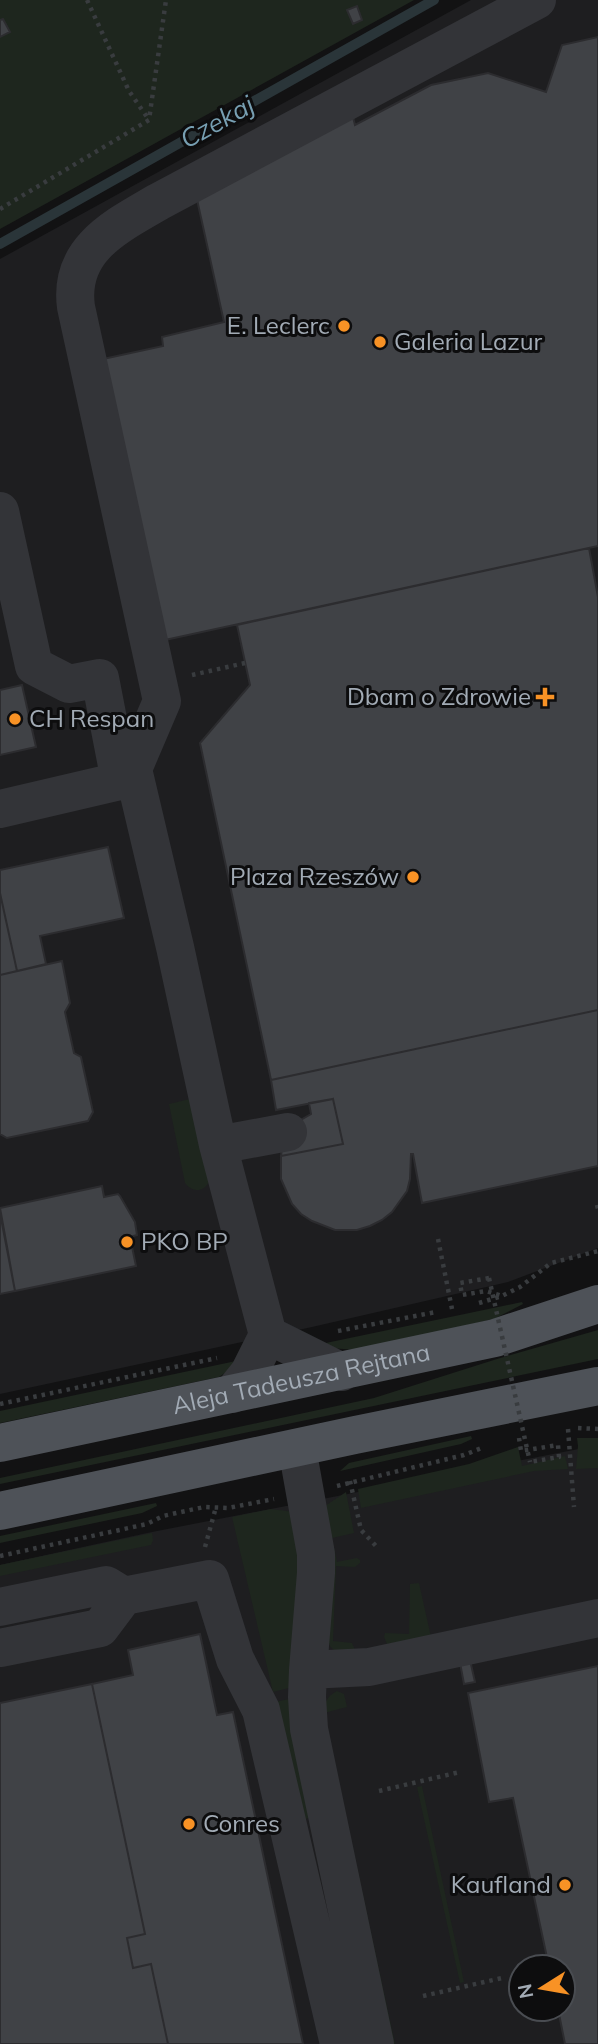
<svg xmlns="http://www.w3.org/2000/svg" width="598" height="2044" viewBox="0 0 598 2044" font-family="Mulish,sans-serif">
<rect width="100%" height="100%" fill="#121213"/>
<!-- built -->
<path fill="#1e1e20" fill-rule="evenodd" d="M471 0H598V1248L508 1282 312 1327 0 1394V259Z
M598 1447V2044H0V1565L152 1532 584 1448ZM521 1967H563V2009H521Z"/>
<!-- green -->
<path fill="#1e261e" d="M0 0H414L0 229Z
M190 1099 209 1182C203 1193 192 1192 185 1183L169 1104Z
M522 1302 523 1304 494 1319 356 1350 330 1348 321 1344Z
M598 1330V1359L0 1484V1478L374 1398 497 1359Z
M236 1361 231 1369 219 1377 0 1423V1411Z
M471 1436 472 1439 461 1444 340 1471 349 1463Z
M577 1438H598V1468L576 1469 578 1446Z
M518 1447 522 1466 565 1456 568 1469 534 1471 361 1508 358 1489 469 1464Z
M346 1492 354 1533 332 1538 337 1562 357 1558 360 1560V1563L355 1567 336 1566 333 1641 352 1643 355 1650H334L330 1646 326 1635 325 1506Z
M156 1503 157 1506 142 1513 0 1543V1536Z
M271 1509 294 1512C302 1570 294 1630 289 1688L273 1692 232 1517Z
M152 1533 153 1540 151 1545 0 1576V1565Z
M419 1583 431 1637 387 1644 384 1637 385 1633 409 1634 410 1584Z
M337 1691 344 1694 347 1707 324 1713 395 2044H392L391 2040 327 1741C324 1723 317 1701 337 1691Z
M289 1699 310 1818 303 1819 275 1702Z
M422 1786 464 1982 460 1983 417 1787Z"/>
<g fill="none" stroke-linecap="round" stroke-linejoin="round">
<!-- stream -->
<path stroke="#2a3539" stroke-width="10" d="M0 244 434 0"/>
</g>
<!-- building -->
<path fill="#404246" stroke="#2c2c2f" stroke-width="2" d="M357 6 362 20 353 24 347 10Z
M3 19 10 32 0 37V20Z
M598 37V546L165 640 103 359 163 346 162 337 224 322 196 195 352 113 355 125 431 85 488 73 546 92 562 45Z
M589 548 598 597V1010L271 1080 200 743 250 685 237 625Z
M22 685 36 747 0 755V690Z
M108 847 124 918 40 936 46 964 17 971 0 893V870Z
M0 893 17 971 0 975Z
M62 961 70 1003 65 1012 74 1053 81 1057 93 1112 88 1121 7 1138 0 1134V975Z
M598 1010V1166L422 1203 413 1154H411L410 1179 407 1191 392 1212 382 1220 370 1226 357 1230H335L312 1221 301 1214 292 1204 281 1179V1156L343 1144 333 1099 276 1110 271 1080Z
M333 1099 343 1144 281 1156 282 1148 299 1121 311 1114 309 1103Z
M102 1186 104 1197 118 1194 120 1196 135 1222 137 1235 130 1237 136 1266 15 1291 0 1208Z
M0 1213 15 1291 0 1294Z
M200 1634 217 1715 233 1712 303 2044H168L151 1964 133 1968 127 1938 145 1934 92 1684 133 1675 128 1650Z
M470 1660 475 1682 464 1684 460 1663Z
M598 1666V2044H565L558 2009H563V1967H549L513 1798 489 1802 468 1693Z
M92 1684 145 1934 127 1938 133 1968 151 1964 168 2044H0V1703Z"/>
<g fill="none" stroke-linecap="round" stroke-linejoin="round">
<!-- path -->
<path stroke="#393c3f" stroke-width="4.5" stroke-dasharray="3.5 5" stroke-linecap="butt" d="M87 0 129 91 149 120
M0 209 149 120 166 0
M192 675 245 663
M597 1205 598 1209
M438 1239 452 1309
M489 1278 460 1283 462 1295 486 1291 502 1296
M479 1303 502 1296 520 1287 551 1263 598 1251
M338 1331 436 1312
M0 1404 217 1358
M578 1428 598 1429
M568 1429 574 1507
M519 1438 521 1451 558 1445 559 1457 530 1462
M350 1481 361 1530 376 1546
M337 1486 464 1455 484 1447
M205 1547 216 1507
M0 1556 147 1524 163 1516 204 1507 228 1508 274 1499
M379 1791 460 1772
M423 1996 502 1978"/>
<!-- minor -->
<path stroke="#333438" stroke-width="38" d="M0 511 34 666 69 684 100 678 120 781
M0 809 120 781 133 769
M218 1145 288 1132
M268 1335 342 1372
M232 1394 249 1373 268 1335 218 1145 175 947 133 769 162 701 76 307C68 249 117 226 158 202L537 0
M297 1448 316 1554V1573L308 1670 307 1697 309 1729 375 2044
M0 1607 106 1585 124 1596
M0 1648 100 1628 124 1596 210 1579 235 1659 261 1710 339 2044
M308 1670 369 1667 598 1618"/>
<!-- major -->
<g stroke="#4e5258" stroke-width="38">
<path id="s1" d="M0 1443 495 1338 598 1304"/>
<path d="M0 1511 355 1435 598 1386"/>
</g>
<!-- path-bridge -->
<path stroke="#393c3f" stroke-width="4.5" stroke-dasharray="3.5 5" stroke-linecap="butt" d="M489 1278 530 1462"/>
</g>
<!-- markers -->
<g fill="#f89225" stroke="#0d0d0e" stroke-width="2.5">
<circle cx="344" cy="326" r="7"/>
<circle cx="380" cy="342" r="7"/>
<path d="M541.5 686.5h7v7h7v7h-7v7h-7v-7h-7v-7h7z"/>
<circle cx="15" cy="719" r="7"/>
<circle cx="413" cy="877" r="7"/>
<circle cx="127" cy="1242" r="7"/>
<circle cx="189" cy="1824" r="7"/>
<circle cx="565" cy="1885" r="7"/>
</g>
<g text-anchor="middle" stroke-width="6" stroke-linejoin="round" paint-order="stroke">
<!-- poi labels -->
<g font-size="24" fill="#a2abb5" stroke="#0d0d0e" text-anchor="end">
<text x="330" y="334">E. Leclerc</text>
<text x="394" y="350" text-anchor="start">Galeria Lazur</text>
<text x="531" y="705">Dbam o Zdrowie</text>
<text x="29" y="727" text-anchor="start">CH Respan</text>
<text x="399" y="885">Plaza Rzeszów</text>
<text x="141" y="1250" text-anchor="start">PKO BP</text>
<text x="203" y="1832" text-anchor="start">Conres</text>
<text x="551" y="1893">Kaufland</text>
</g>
<!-- street labels -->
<g font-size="24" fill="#a2abb5" stroke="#0d0d0e">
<text dy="8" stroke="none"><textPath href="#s1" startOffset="308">Aleja Tadeusza Rejtana</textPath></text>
</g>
<!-- water labels -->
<g font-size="26" font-style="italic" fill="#779fb2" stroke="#0d0d0e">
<text transform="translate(217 122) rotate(-29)" y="9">Czekaj</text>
</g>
</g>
<!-- north arrow -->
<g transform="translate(542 1988) rotate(259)"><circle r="33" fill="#0d0d0e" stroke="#494c51" stroke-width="2"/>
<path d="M0-5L12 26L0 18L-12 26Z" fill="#f89225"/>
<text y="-10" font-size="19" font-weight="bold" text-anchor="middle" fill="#a2abb5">N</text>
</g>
</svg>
